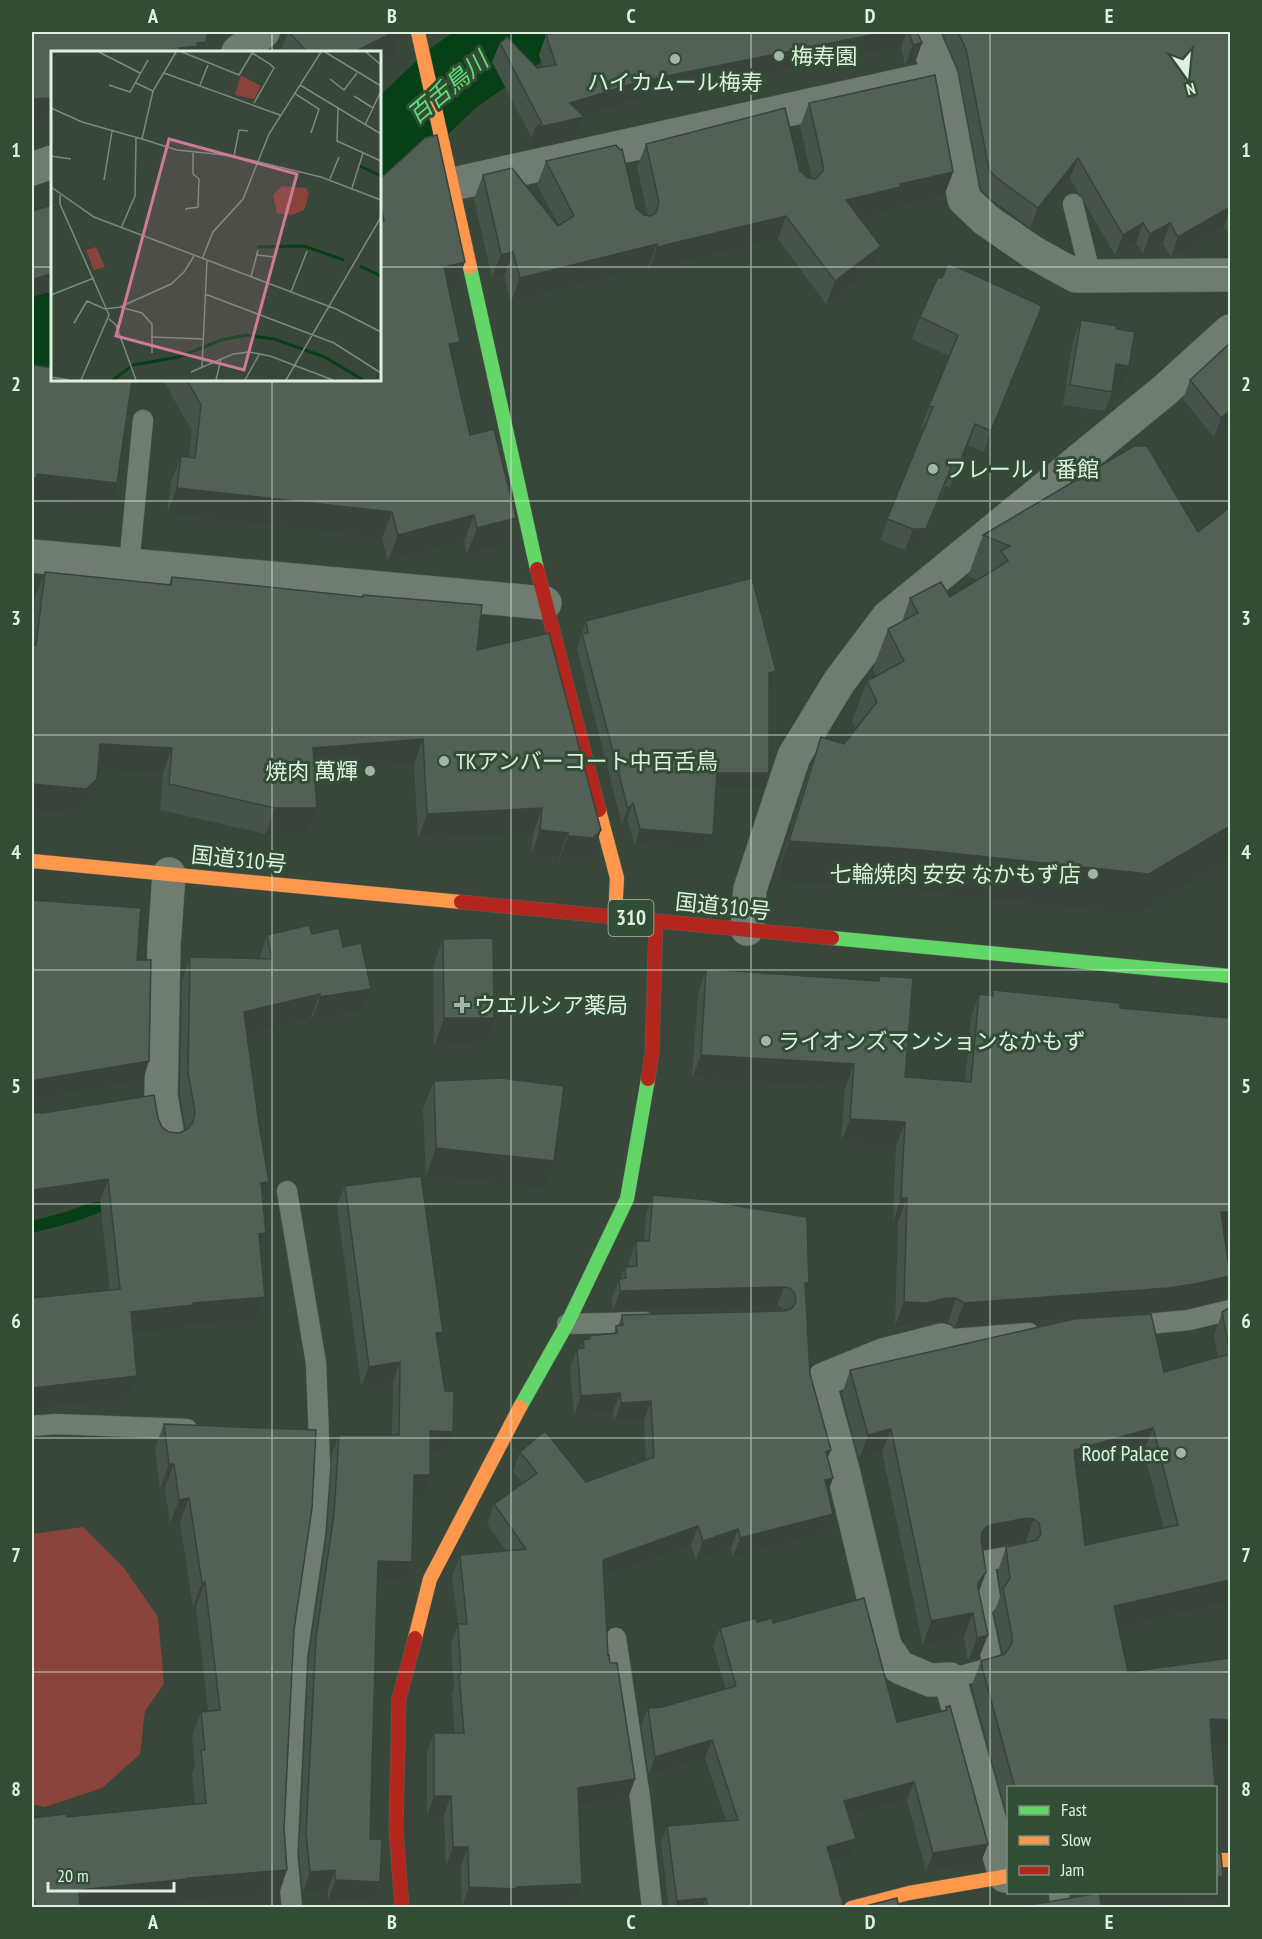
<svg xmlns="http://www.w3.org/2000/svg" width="1262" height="1939" viewBox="0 0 1262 1939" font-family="'PT Sans Narrow','Noto Sans JP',sans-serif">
<rect width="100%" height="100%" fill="#38473a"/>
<!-- green -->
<path fill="#89433b" d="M83 1527 124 1568 158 1617 164 1684 145 1711 140 1754 102 1788 45 1807 32 1804V1534Z"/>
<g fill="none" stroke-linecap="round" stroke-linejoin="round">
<!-- stream -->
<path stroke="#074017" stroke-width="12" d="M32 1227 70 1217 116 1200"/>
<!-- river -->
<path stroke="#074017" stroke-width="75" d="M380 147 452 79 518 32
M32 336 52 330"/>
<defs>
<path id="lane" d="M1073 204 1091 277
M129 565 143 420
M287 1191 316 1363 320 1465 315 1533 297 1655 287 1854 292 1908
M567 1324 645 1322
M1127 1326 1189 1320 1230 1310
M942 1340 1029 1333
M32 1426 55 1424 187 1429
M616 1638 640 1798 652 1908
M950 1679 989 1668 992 1662 981 1610 990 1599 984 1561 1021 1554
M1059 1892 1060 1908"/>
<path id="street" d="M922 32 941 76 964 199 986 220 1034 253 1076 276 1230 275
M238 52 263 32
M32 169 52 162
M453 184 941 76
M32 556 545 603
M747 929 750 889 794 756 839 682 888 617 1165 390 1230 331
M168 1137 161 1096 164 946 169 874
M942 1340 883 1355 824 1379 821 1389 843 1470 885 1646 899 1667 930 1680 950 1679 1005 1876"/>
<path id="fast" d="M470 267 537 569
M832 938 1230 976
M520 1407 567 1324 627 1199 648 1079"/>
<path id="slow" d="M418 32 470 267
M599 810 617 878 615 917
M32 861 461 902
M415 1638 430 1579 520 1407
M1216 1860H1230
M851 1908 909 1893 1008 1876"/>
<path id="jam" d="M537 569 599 810
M461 902 832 938
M648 1079 652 1053 656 921
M402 1908 396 1829 399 1699 415 1638"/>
</defs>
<!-- lane casing -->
<use href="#lane" stroke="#566358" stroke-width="21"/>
<!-- street casing -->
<use href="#street" stroke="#566358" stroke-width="34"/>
<!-- fast casing -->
<use href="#fast" stroke="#566358" stroke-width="15"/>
<!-- slow casing -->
<use href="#slow" stroke="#566358" stroke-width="15"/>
<!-- jam casing -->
<use href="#jam" stroke="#566358" stroke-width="15"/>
<!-- lane -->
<use href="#lane" stroke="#707c71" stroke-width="20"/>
<!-- street -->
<use href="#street" stroke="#707c71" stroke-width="33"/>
<!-- fast -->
<use href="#fast" stroke="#63d668" stroke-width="14"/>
<!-- slow -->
<use href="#slow" stroke="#ff974d" stroke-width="14"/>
<!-- jam -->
<use href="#jam" stroke="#b3261e" stroke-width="14"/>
</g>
<!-- wall -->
<path fill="#47534a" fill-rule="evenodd" d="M288 32H402L394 55 380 52H280Z
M558 32H917L915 63 905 65 901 47 634 100 583 117H584L577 137 528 148 532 138 492 62 500 43 537 68 543 67 539 55 546 35Z
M942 32H1230V237L1224 227 1171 257 1163 243 1143 254 1136 243 1115 255 1070 178 1030 228 990 198 981 190 958 69Z
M809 103 953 172 944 196 893 208 892 211 860 218 881 246 872 270 826 304 778 239 649 270 648 268 511 302 504 276 497 278H492L474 199 483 175 559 226 537 185 546 161 636 208 644 215 648 216 637 167 646 144 800 171 808 178 812 179 800 126Z
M380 179 456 288 449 289 460 342 453 361 470 435 506 544 467 554 464 541 388 561 382 538 167 514 171 482 181 456 189 457 192 431 163 380H380Z
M920 317 1035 327 984 452 968 445 950 488 945 486 918 550H905L880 540 925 428 921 427 949 356 912 339Z
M1081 320 1116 329 1122 385 1113 384 1112 392 1105 411 1063 405 1073 340Z
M1190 380 1230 423 1214 437 1183 399Z
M1134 446V915L907 890 775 882 807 777 821 737 844 744 856 729 852 721 867 681 876 676 873 669 888 629 902 622 910 598 950 597 978 580 968 576 983 535Z
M45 572 169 585 172 577 363 597V595L477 650 601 830 592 856 584 863 559 861V858L531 855 533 834 418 839 414 764 315 772 317 808 308 833 266 834 160 810 163 773 97 769V779L87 805 76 815 32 810V632L35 597Z
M586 621 776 671 770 687H769V773L764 788H716L708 850 635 845 627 819 622 824 577 649Z
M312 934 343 947 371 989 362 1011 312 1019 311 1017 247 1032 259 1124 269 1182 263 1199 266 1233 260 1250 256 1319 185 1326V1328L133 1333 137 1376 129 1399 32 1409V1298L110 1290 100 1201 32 1212V1111L33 1112 43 1113 158 1118 162 1127 169 1132 179 1133 186 1130 180 1095 182 980 190 957 259 959 267 935Z
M443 939 484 1046 434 1047 433 967Z
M706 969 878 981 879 976 905 1077 965 1082 971 1018 979 994 991 995 993 990 1120 1008 1224 1236 1230 1276 1221 1300 1187 1308 1160 1312 955 1327 948 1322H938L917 1327 895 1326 898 1222H893L896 1146 841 1142 845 1088 692 1078 698 993Z
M434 1081 554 1161 544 1189 426 1176 423 1109Z
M345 1186 443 1332 438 1345 446 1451H430L423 1495H413L412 1562 405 1581H377L370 1839 373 1902 328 1900V1890L303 1892 299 1854 309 1656 327 1534 332 1454 339 1435H392L393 1382 361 1386 337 1205Z
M653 1195 806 1292 810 1374 828 1459 833 1478 828 1491 826 1533 733 1557 731 1548 696 1560 691 1545 604 1576 608 1655 635 1779 628 1798 579 1806 582 1884 575 1903 511 1907 510 1908 462 1906 461 1866H446L444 1815H427V1753L434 1733H455L452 1694 454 1688 451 1644 458 1624 452 1576 460 1555 506 1551 487 1524 494 1504 523 1484 513 1471 520 1452 586 1482 646 1459 644 1420 614 1422 613 1412 574 1416 570 1368 577 1349 580 1348 583 1340H588L589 1336 614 1334 616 1326H618L622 1315 786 1310 782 1307 777 1306 613 1311 612 1298 625 1267 629 1266V1261L636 1241H644L646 1214Z
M1230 1307V1602L1118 1627 1128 1672 1230 1658V1744L1212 1743 1215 1788H1008V1819L974 1695 972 1685 981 1661 1003 1654 994 1613 1001 1594 998 1571 1006 1547 1024 1543 1019 1542 982 1549 986 1572 979 1592V1658L968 1661 964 1637 923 1645 882 1452 859 1459 842 1394 850 1370 1164 1372 1218 1358 1214 1336 1222 1312ZM1144 1452 1164 1528 1085 1545 1076 1470Z
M164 1424 294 1630 279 1894 180 1901 179 1903 135 1908H32L67 1817 195 1804 192 1774 195 1766 192 1736 201 1712 208 1711 196 1606 193 1607 180 1522 170 1524 165 1488 160 1489 155 1448Z
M757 1622 773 1623 897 1722 945 1711 946 1707 988 1844 981 1862 926 1871 907 1800 849 1816V1857L832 1862 843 1908H669L661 1844 667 1826 726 1821 705 1758 649 1775 641 1726 648 1708 662 1707 726 1689 713 1646 720 1628Z"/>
<!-- shaded-wall -->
<path fill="#39433c" d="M394 32H402L394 55 380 62V52H354Z
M886 32H907L901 47 634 100 573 120 584 117 577 137 528 148 535 128 570 103 642 81Z
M206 42 202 52H177L179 48 197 43Z
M922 43 915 63 905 65 913 45Z
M52 98V118L32 119V99Z
M1078 158 1070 178 1030 228 1038 208Z
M953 172 944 196 893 208 892 211 837 223 846 200 900 184Z
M1230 207 1224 227 1171 257 1178 237Z
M786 216 778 239 649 270 657 247Z
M1143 223 1136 243 1115 255 1123 235Z
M1170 223 1163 243 1143 254 1150 234Z
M657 244 648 268 511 302 520 278Z
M881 246 872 270 826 304 835 281Z
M513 252 504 276 497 278H492L501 254Z
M465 262 456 288 435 293 444 267Z
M52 273V291L32 297V280Z
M1042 306 1035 327 984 452 991 431Z
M460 342 450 368 449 344Z
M1116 364 1129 366 1122 385 1109 384Z
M1230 410V423L1214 437 1221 418Z
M975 424 968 445 950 488 958 467Z
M952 465 918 550H905L913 529Z
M37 474 117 483 109 506 32 498V477Z
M177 488 392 512 382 538 167 514Z
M474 515 464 541 388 561 398 535Z
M516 518 506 544 467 554 477 528Z
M776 671 770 687 763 688 769 673Z
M423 739 414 764 304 773 313 748Z
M100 744 172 748 163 773 90 769Z
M717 773H769L764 788H712Z
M97 779 87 805 76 815 32 810V784Z
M633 803 627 819 622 824 628 809Z
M275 808H317L308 833 266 834Z
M542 808 533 834 418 839 427 814Z
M1230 826V858L1134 915 907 890 775 882 789 841Z
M640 829 713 835 708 850 635 845Z
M540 830 568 833 559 858 531 855Z
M601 830 592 856 584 863 559 861 568 836Z
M371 989 362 1011 312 1019 320 997Z
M320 994 311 1017 236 1035 244 1012Z
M444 1018H494L484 1046 434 1047Z
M701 1055 854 1064 845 1088 692 1078Z
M149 1061 143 1080 32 1098V1082L36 1080Z
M850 1119 905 1122 896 1146 841 1142Z
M436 1148 554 1161 544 1189 426 1176Z
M108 1179 100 1201 32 1212V1193L33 1190Z
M269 1182 261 1204V1183Z
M901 1198H907L898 1222H893Z
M1221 1212H1230V1236H1212Z
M266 1233 258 1255 259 1234Z
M1230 1276 1221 1300 1187 1308 1160 1312 955 1327 964 1303Z
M805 1283H809L802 1302Z
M784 1287 777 1306 613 1311 620 1291Z
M265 1297 256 1319 185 1326V1328L123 1335 131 1312 193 1303Z
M947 1298H956L948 1322H938L917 1327 895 1326 904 1302Z
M443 1332 436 1351V1333Z
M400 1362 393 1382 361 1386 369 1367Z
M137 1376 129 1399 32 1409V1388Z
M620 1393 613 1412 574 1416 581 1396Z
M651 1401 644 1420 614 1422 621 1403Z
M1153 1428 1144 1452 1065 1473 1074 1450Z
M891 1429 882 1452 859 1459 868 1435Z
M430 1431 453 1432 446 1451H423Z
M831 1450 823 1470 826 1452Z
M169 1464H174L165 1488 160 1489Z
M414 1475H430L423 1495H407Z
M833 1478 826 1497 825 1480Z
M189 1498 180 1522 170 1524 179 1500Z
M833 1514 826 1533 733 1557 740 1538Z
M1027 1518 1034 1519 1025 1543 1019 1542 982 1549 977 1552 982 1532 985 1528 990 1525Z
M698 1526 691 1545 596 1579 603 1560Z
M738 1529 731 1548 696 1560 703 1541Z
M378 1561 412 1562 405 1581H371Z
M986 1572 977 1596 978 1583Z
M1230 1580V1602L1105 1630 1114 1606Z
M205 1582 196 1606 193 1607 202 1583Z
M973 1613 964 1637 923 1645 931 1621Z
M988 1635 979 1658 968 1661 977 1638Z
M1210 1719 1230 1720V1744L1201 1743Z
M712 1740 705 1758 649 1775 655 1757Z
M635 1779 628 1798 571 1807 578 1788Z
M914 1782 907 1800 837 1819 844 1801Z
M434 1796H451L444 1815H427Z
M856 1839 849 1857 820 1865 827 1847Z
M988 1844 981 1862 926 1871 933 1853Z
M453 1847H468L461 1866H446Z
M287 1870 279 1894 180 1901 179 1903 135 1908H73L79 1890 187 1878Z
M335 1870 328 1890 303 1892 310 1872Z
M1215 1877H1223L1214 1900 1126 1908H1091L1096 1893H1215Z
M335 1880 380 1882 373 1902 328 1900Z
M582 1884 575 1903 511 1907 510 1908 462 1906 469 1887H517Z
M706 1898 702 1908H675L677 1901Z"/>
<!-- building -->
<path fill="#526056" stroke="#39433c" stroke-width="1.5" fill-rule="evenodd" d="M32 32H208L206 42 197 43 198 46 179 48V52H52V98L32 99Z
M289 32H394L354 52H307Z
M558 32H886L642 81 570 103 584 117 535 128 542 124 500 43 507 37 537 68 556 65 546 35Z
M909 32H917L922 43 913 45Z
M958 32H1230V207L1178 237 1170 223 1150 234 1143 223 1123 235 1078 158 1038 208 997 178 989 170 966 49Z
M935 75 953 172 900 184 901 187 846 200 881 246 835 281 786 216 657 247V244L520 278 513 252 505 254H501L483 175 512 168 558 226 574 216 546 161 616 145 620 150 622 149 636 208 644 215 650 216 656 213 659 202 646 144 785 108 800 171 808 178 815 179 823 171V165L809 103Z
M437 135 465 262 444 267 460 342 449 344 470 435 494 429 516 518 477 528 474 515 398 535 392 512 177 488 181 456 195 458 201 405 187 380H380V222L384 221 380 200V179L425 138Z
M52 205V273L32 280V211Z
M948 263 1042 306 991 431 975 424 958 467 952 465 926 529H913L887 519 933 407 929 406 958 335 920 317 938 277 942 278Z
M1081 320 1117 326 1116 329 1135 332 1129 366 1116 364 1112 392 1070 385Z
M1230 343V410L1221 418 1190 380Z
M32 365 52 368V380H132L117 483 37 474V478L32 477Z
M1134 446H1147L1198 532 1230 507V826L1149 874 921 850 789 841 821 737 844 744 877 702 867 681 904 661 888 629 918 613 910 598 941 582 950 597 1008 561 1001 551 1010 546 983 535Z
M45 572 171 585 172 577 363 597V595L482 605 477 650 549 633 601 830 593 838 568 836V833L540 830 542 808 427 814 423 739 313 748 317 808H275L169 784 172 748 100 744 97 779 86 789 32 784V645H36Z
M752 578 776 671 769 673V773H717L713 835 640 829 633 803 628 809 582 634 588 633 586 621Z
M32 900 141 908 137 960H151L149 1061 36 1080 32 1082Z
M309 925 312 934 339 928 343 947 361 943 371 989 320 997V994L244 1012 259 1124 269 1182 261 1183 266 1233 259 1234 265 1297 193 1303V1305L131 1312 137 1376 32 1388V1298L120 1289 108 1179 33 1190V1193H32V1111L33 1112 43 1113 154 1095 158 1118 162 1127 169 1132 179 1133 188 1129 193 1122 195 1112 188 1072 190 957 272 959 267 935Z
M493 938 494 1018H444L443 939Z
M706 969 879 981V976L913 978 905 1077 971 1082 979 994 993 996V990L1120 1003V1008L1230 1018V1212H1221L1230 1276 1195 1284 1168 1288 964 1303 956 1298H947L926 1303 904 1302 907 1198H901L905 1122 850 1119 854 1064 701 1055Z
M501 1078 564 1086 554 1161 436 1148 434 1081Z
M421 1176 443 1332 436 1333 445 1391H454L453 1432 430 1431V1475H414L412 1562 378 1561 370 1839H382L380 1882 335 1880V1870L310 1872 306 1834 316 1637 334 1514 339 1435H399L400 1362 369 1367 345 1186Z
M653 1195 711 1200 743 1207 807 1217 809 1283H805L810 1374 831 1450 826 1452 833 1478 825 1480 833 1514 740 1538 738 1529 703 1541 698 1526 603 1560 608 1655H609L610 1663H617L635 1779 578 1788 582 1884 517 1887V1889L469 1887 468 1847H453L451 1796H434V1733H464L459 1675 461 1674 458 1624H467L460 1557V1555L526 1549 494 1504 537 1473 520 1452 545 1431 586 1482 654 1457 651 1401 621 1403 620 1393 581 1396 577 1349 584 1348 583 1340 590 1339 589 1336 617 1333 616 1326 623 1325 622 1315 784 1311 791 1309 795 1304 796 1298 794 1292 789 1288 784 1287 620 1291 619 1279 626 1278 625 1267 637 1266 636 1241H649Z
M1230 1307V1580L1114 1606 1128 1672 1230 1658V1720L1210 1719 1215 1788H1015L983 1671 981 1661 1005 1654 1012 1643V1636L1003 1589 1010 1578 1006 1547 1037 1540 1041 1534 1039 1523 1034 1519 1027 1518 990 1525 985 1528 982 1532 981 1539 986 1572 978 1583V1588L988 1635 977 1638 973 1613 931 1621 891 1429 868 1435 850 1370 1074 1319 1151 1314 1164 1372 1230 1354 1222 1312ZM1153 1428 1178 1525 1085 1545 1074 1450Z
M164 1424 316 1430 312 1508 294 1630 284 1829 287 1870 187 1878 188 1879 79 1890 80 1908H35L34 1901H32V1818L66 1814 67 1817 206 1803 201 1750H205L201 1712 220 1710 205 1582 202 1583 189 1498 179 1500 174 1464H169Z
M864 1598 897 1722 947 1710 946 1707 950 1706 988 1844 933 1853 914 1782 844 1801 856 1839 827 1847 839 1887 840 1895 843 1901V1908H708L706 1898 677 1901 667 1826 738 1820 712 1740 655 1757 648 1708 662 1707 736 1686 720 1628 756 1618 757 1622 772 1618 773 1623Z
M1215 1788 1218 1819 1215 1821Z
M1215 1852 1221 1854 1223 1877H1215Z
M1099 1893 1102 1908H1013Z
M897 1898 899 1908H858Z"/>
<!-- grid -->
<path fill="none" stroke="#dfefe0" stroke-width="1.5" stroke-opacity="0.55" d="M272 32V52M511 32V1908M751 32V1908M990 32V1908M32 267H52M380 267H1230M272 380V1908M32 501H1230M32 735H1230M32 970H1230M32 1204H1230M32 1438H1230M32 1672H1230"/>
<!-- markers -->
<g fill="#a5b4a6" stroke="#324d35" stroke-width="2">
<circle cx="779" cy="56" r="6"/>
<circle cx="675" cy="59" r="6"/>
<circle cx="933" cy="469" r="6"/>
<circle cx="444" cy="761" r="6"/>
<circle cx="370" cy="771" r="6"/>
<circle cx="1093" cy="874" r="6"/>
<path d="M459 996h6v6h6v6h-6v6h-6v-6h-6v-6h6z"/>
<circle cx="766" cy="1041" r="6"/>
<circle cx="1181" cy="1453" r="6"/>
</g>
<g text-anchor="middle" stroke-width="6" stroke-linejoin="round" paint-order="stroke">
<!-- shield labels -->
<rect fill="#324d35" stroke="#abbead" stroke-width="1.5" x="608.5" y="900" width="45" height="36" rx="4.5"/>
<g font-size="21" font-weight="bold" fill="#dfefe0">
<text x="631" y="925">310</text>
</g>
<!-- poi labels -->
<g font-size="22" fill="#dfefe0" stroke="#324d35" text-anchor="start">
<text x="791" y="64">梅寿園</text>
<text x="675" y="90" text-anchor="middle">ハイカムール梅寿</text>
<text x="945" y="477">フレールⅠ番館</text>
<text x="456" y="769">TKアンバーコート中百舌鳥</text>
<text x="358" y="779" text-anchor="end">焼肉 萬輝</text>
<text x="1081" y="882" text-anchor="end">七輪焼肉 安安 なかもず店</text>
<text x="474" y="1013">ウエルシア薬局</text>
<text x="778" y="1049">ライオンズマンションなかもず</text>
<text x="1169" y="1461" text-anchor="end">Roof Palace</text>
</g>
<!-- street labels -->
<g font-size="22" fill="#dfefe0" stroke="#324d35">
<text transform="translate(239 859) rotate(6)" y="8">国道310号</text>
<text transform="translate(723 906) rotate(6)" y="8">国道310号</text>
</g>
<!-- water labels -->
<g font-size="24" font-style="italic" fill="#5fe076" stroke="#324d35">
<text transform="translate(448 88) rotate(-40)" y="8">百舌鳥川</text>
</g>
</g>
<!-- overview -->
<g transform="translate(51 51)">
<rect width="330" height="330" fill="#38473a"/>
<path d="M190 24 210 35 203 48 184 44ZM231 135 255 137 258 143 253 159 241 164 226 162 222 144ZM45 196 54 216 43 219 35 199Z" fill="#89433b"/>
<path fill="none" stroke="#074017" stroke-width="3" d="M309 115 330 125M206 196 253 195 293 209M309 215 330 225M62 329 82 314 128 306 170 289 195 284 223 288 274 306 312 329"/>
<path fill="none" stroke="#7b8a7c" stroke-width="1.5" d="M48 1 89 22M131 1 188 24 201 2 219 13 223 17 203 52M274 1 330 35M315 1 330 14M113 22 229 64M279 28 293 39 306 22M85 32 102 40M58 34 79 41 97 9M149 34 157 14M249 34 330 83M243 42 268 58 260 82M303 45 322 57M0 57 31 71 91 88 102 40 125 1M287 57 286 90 330 110M314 74 330 40M91 88 126 99 183 105 270 126 330 149M0 105 20 108M183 105 188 79 197 80M279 128 288 106M53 129 61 80M0 136 43 166 285 258 330 281M301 137 312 102M9 144V153L58 264 30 329M134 158 147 156 148 128 142 123V102M70 177 84 145 85 87M206 204 224 206M151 208 162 181 192 148 218 83 270 1M200 226 207 199M240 241 256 200M154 243 283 292 330 322M0 244 43 227M69 256 120 233 133 221 143 205M58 268 65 274 85 329M23 272 36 250 54 258 69 256 91 262 101 273V302M100 286 152 288M151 316 156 210M140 321 182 303 198 301 219 305 282 329M0 326 18 329M165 329 170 308M194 329 209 302M235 329 330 166"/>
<path fill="#cf7997" fill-opacity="0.15" stroke="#cf7997" stroke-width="3" d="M118 88 246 123 193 319 65 285Z"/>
<rect width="330" height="330" fill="none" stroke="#dfefe0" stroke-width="3"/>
</g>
<!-- border -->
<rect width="1262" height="1939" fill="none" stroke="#324d35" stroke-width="66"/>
<!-- legend -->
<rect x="1007" y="1786" width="210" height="108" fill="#324d35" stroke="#778e79" stroke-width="1.5"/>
<rect x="1019" y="1806" width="30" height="9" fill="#63d668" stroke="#778e79" stroke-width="1.5"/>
<text x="1061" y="1816" font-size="18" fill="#dfefe0">Fast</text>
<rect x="1019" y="1836" width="30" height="9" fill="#ff974d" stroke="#778e79" stroke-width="1.5"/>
<text x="1061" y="1846" font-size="18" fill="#dfefe0">Slow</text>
<rect x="1019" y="1866" width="30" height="9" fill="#b3261e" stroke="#778e79" stroke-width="1.5"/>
<text x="1061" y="1876" font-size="18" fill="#dfefe0">Jam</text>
<!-- north arrow -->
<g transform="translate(1187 75) rotate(165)" stroke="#324d35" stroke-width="4.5" paint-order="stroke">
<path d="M0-4.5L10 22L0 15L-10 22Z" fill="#dfefe0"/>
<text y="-9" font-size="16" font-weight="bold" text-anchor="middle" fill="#dfefe0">N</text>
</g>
<!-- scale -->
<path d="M48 1882v9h126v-9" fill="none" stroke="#dfefe0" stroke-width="3"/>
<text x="57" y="1882" font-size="18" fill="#dfefe0" stroke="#324d35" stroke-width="4.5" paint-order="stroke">20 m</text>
<rect x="33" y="33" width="1196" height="1873" fill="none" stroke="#dfefe0" stroke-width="2"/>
<g font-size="20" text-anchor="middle" font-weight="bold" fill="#dfefe0">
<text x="153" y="23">A</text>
<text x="392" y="23">B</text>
<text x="631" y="23">C</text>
<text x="870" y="23">D</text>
<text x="1109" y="23">E</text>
<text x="16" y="157">1</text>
<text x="1246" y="157">1</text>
<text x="16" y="391">2</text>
<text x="1246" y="391">2</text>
<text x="16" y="625">3</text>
<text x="1246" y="625">3</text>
<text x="16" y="859">4</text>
<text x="1246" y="859">4</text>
<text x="16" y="1093">5</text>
<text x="1246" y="1093">5</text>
<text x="16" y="1328">6</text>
<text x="1246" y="1328">6</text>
<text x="16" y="1562">7</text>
<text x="1246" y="1562">7</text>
<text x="16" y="1796">8</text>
<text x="1246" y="1796">8</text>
<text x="153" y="1929">A</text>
<text x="392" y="1929">B</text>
<text x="631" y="1929">C</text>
<text x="870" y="1929">D</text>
<text x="1109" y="1929">E</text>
</g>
</svg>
